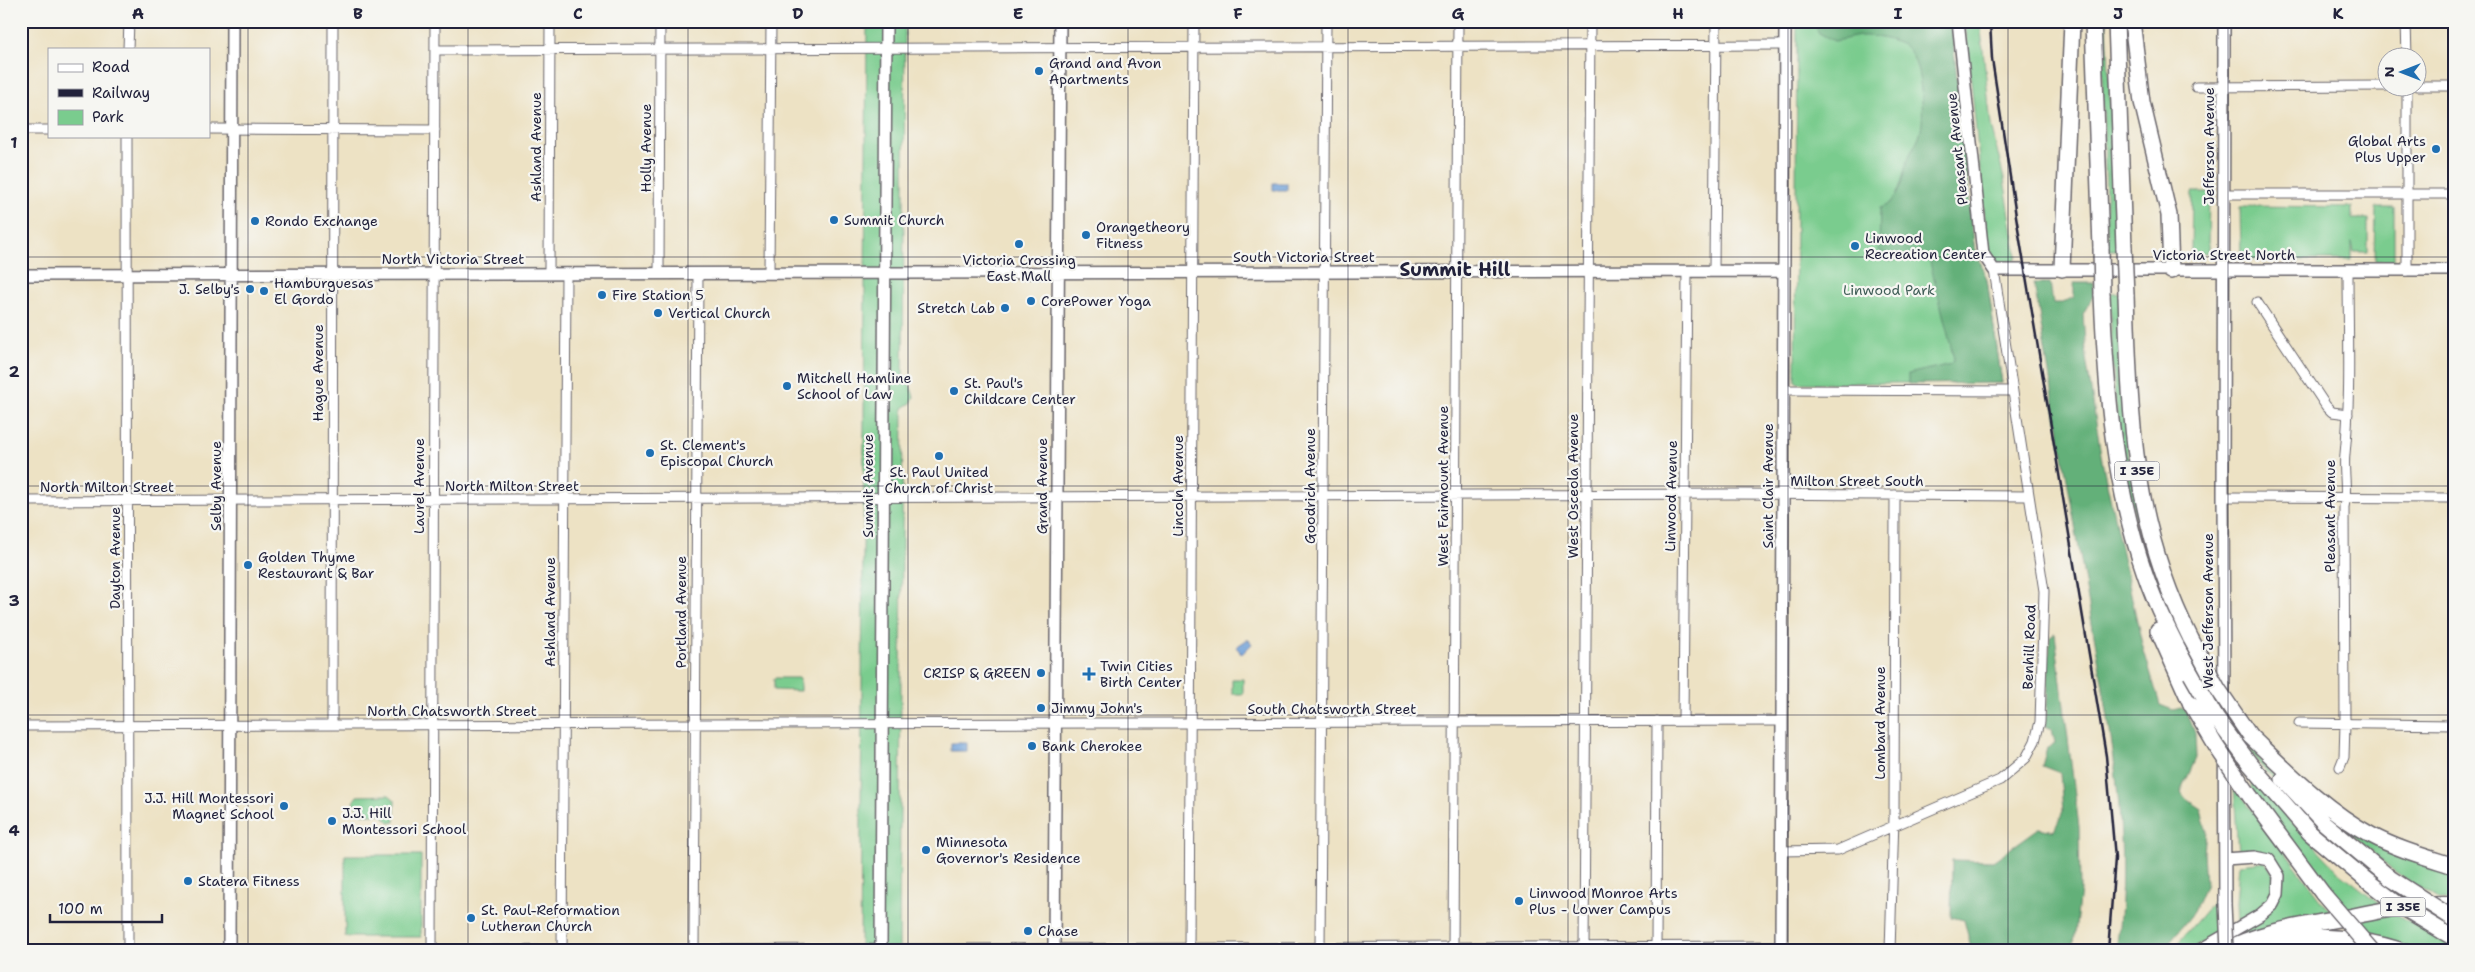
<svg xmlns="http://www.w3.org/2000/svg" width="2475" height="972" viewBox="0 0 2475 972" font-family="'Shantell Sans',sans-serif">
<rect width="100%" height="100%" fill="#f6f6f2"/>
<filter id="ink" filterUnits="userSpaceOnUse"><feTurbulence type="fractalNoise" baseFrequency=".02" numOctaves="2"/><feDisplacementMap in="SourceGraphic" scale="10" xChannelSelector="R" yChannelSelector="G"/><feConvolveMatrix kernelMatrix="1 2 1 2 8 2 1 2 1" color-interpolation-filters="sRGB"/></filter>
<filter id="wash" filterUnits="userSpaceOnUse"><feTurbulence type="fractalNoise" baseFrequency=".0096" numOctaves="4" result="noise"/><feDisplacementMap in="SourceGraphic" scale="20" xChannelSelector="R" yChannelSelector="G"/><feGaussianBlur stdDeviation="1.12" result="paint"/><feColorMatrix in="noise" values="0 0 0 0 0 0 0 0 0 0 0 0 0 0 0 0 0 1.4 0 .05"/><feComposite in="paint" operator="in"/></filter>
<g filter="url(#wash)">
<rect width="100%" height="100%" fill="#ede2c4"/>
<!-- green -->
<path fill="#7acc8e" stroke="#4e7764" d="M867 21H905L903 381 910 385 914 397 911 403 903 408 899 951H860Z
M1797 21H1951L1974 245 1987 280 2002 383H1798L1795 381Z
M1965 21H1980L1991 125 2004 179 2017 258H2015L2016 264 1996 262 1988 250Z
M2100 21H2107L2115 240 2118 241V250H2108Z
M2192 192H2209L2208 253 2191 252Z
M2240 206 2352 207V219H2368V252H2354L2352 242V260H2241Z
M2376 207H2394V261H2375Z
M2110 293H2120L2125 419 2129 457 2139 513 2191 654V660C2169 613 2148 566 2135 515 2115 443 2112 367 2110 293Z
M774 678H800V691L774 690Z
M1232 679H1243V694H1232Z
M2251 748 2278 782 2389 885H2385C2334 846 2292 803 2251 754Z
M2252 779 2338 871 2383 906 2346 914 2251 791Z
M2234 786 2334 916 2238 940V929L2262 918 2284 878C2280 851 2260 851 2238 855Z
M389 795 395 800V822L390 823 381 814H362L353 802 357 796Z
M2330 816 2454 870V900H2439L2394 871Z
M345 855H421V937H345Z
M2264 861 2277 880C2268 905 2260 909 2237 922L2236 903 2239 864Z
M2214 901 2218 903V933L2189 951H2171Z
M2390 911 2454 947V951H2412L2367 938 2349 919Z"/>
<!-- forest -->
<path fill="#63b079" stroke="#42695a" d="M1812 21H1951L1974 245 1987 280 2002 383 1908 384V374L1951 364 1954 359 1929 258C1907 249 1907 261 1888 261L1886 253 1879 251 1880 208C1902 203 1902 171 1910 154 1914 146 1919 139 1921 130 1925 112 1921 57 1905 46 1894 40 1873 35 1860 36 1852 37 1843 40 1834 41L1819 33Z
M2034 283H2050L2053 303H2062L2074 297V283H2093V296L2083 314 2086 358 2102 461 2142 644 2160 705 2173 710 2181 708 2187 712 2195 733 2196 758 2181 792 2186 799 2201 809 2206 830 2204 852 2206 884 2194 912 2162 951H2116C2133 838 2109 723 2090 612 2071 503 2052 393 2034 283Z
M2055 634 2079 827 2080 890 2074 943 2072 951H1972L1964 920 1951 917 1952 860 1993 861 2039 828 2054 831 2063 811 2060 773 2042 766 2047 748 2055 743 2052 729 2046 726 2050 637Z
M2296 944H2356L2363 951H2264Z"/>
<!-- water -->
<path fill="#6c9ed7" stroke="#476089" d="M1273 183H1287V190H1273Z
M1248 639 1252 644 1242 654 1236 647Z
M951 743H967V751H951Z"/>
</g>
<g filter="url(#ink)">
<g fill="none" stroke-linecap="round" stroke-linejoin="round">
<defs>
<path id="street" d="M2406 21 2407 58
M128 49 129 21
M435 50 1785 45
M2418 86H2454
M2196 87 2388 86
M209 129 435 130
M21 130H49
M127 136 128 951
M2224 194H2454
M1714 271 1716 21
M2407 271V88
M769 273 771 21
M549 274 550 21
M659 274 660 21
M2257 302 2326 406 2332 412 2348 414
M1783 390 2013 391
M2223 497 2454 498
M21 501 1731 494 2029 496
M1683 721 1687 271
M2299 723 2454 725
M332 725 333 21
M21 726 1781 721
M2340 767 2344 757 2345 724 2344 507C2348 490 2343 472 2345 454 2351 394 2348 331 2348 271
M1781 851 1838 850 2000 780 2026 758 2035 741 2040 722 2044 591 1994 270
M326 951 1781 946
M432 951 435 21
M562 951 566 273
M694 951 698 274
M1189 951 1194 21
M1320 951 1326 21
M1453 951 1458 21
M1584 951 1590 21
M1656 951 1657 721
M1890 951 1894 817 1895 495"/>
<path id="secondary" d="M1958 21 1983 254 1994 270H2454
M2224 21 2223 497 2225 904
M21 275 1784 271
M229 951 232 21
M881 951 886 21
M1054 951 1060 21
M1781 951 1785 21
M2198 951 2260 915 2273 904 2278 894 2279 876 2269 860 2254 857 2225 859"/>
<path id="highway" d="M2093 21 2101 248
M2116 21 2124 248
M2132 21 2142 102 2169 215 2171 271
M2062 269 2072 21
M2102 294C2106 390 2113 483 2145 574 2157 609 2174 641 2191 674
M2126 295C2130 419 2133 525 2191 639
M2158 630 2191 704
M2250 736C2288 772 2325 810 2371 835 2397 849 2426 857 2454 866
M2250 764 2310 833 2366 880
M2283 779 2323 822 2390 878
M2250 796 2323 894
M2442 931 2454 938
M2223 951C2260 931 2302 926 2344 918 2379 911 2418 902 2454 904
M2251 951C2302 931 2352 935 2403 951"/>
</defs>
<!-- street casing -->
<use href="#street" stroke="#69656b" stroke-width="11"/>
<!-- secondary casing -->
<use href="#secondary" stroke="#69656b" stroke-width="14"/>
<!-- highway casing -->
<use href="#highway" stroke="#69656b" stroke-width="18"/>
<!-- street -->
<use href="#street" stroke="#fff" stroke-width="9"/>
<!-- secondary -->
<use href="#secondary" stroke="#fff" stroke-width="11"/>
<!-- highway -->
<use href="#highway" stroke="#fff" stroke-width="15"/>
<!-- rail -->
<path stroke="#22223b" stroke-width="2.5" d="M1990 21 1992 59 2016 216 2106 756 2115 858 2108 951"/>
<defs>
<path id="secondary-bridge" d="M2225 904 2227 951"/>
<path id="highway-bridge" d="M2101 248 2102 294
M2124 248 2126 295
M2191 639 2218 689 2250 736
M2191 674 2216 718 2250 764
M2191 704 2216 746 2250 796
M2390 878 2454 919
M2366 880 2399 905 2442 931
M2323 894 2372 951"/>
</defs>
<!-- secondary-bridge casing -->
<use href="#secondary-bridge" stroke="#69656b" stroke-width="14" stroke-linecap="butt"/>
<!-- highway-bridge casing -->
<use href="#highway-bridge" stroke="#69656b" stroke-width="18" stroke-linecap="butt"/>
<!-- secondary-bridge -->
<use href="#secondary-bridge" stroke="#fff" stroke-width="11"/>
<!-- highway-bridge -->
<use href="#highway-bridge" stroke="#fff" stroke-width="15"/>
</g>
</g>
<!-- grid -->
<path fill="none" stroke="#22223b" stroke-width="1" stroke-opacity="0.55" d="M248 21V951M468 21V951M688 21V951M908 21V951M1128 21V951M1348 21V951M1568 21V951M1788 21V951M2008 21V951M2228 21V951M21 257H2454M21 486H2454M21 715H2454"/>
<!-- markers -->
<g fill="#1f6fb2" stroke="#f6f6f2" stroke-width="2">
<circle cx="1039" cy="71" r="5"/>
<circle cx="2436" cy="149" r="5"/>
<circle cx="834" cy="220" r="5"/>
<circle cx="255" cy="221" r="5"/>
<circle cx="1086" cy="235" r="5"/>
<circle cx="1019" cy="244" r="5"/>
<circle cx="1855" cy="246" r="5"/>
<circle cx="250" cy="289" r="5"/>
<circle cx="264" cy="291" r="5"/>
<circle cx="602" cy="295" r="5"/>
<circle cx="1031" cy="301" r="5"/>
<circle cx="1005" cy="308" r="5"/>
<circle cx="658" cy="313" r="5"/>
<circle cx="787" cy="386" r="5"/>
<circle cx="954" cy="391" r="5"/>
<circle cx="650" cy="453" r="5"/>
<circle cx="939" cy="456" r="5"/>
<circle cx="248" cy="565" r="5"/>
<circle cx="1041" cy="673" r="5"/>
<path d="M1086.5 666.5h5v5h5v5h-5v5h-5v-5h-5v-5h5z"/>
<circle cx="1041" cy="708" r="5"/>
<circle cx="1032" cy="746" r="5"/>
<circle cx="284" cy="806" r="5"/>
<circle cx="332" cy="821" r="5"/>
<circle cx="926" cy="850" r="5"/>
<circle cx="188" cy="881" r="5"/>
<circle cx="1519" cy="901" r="5"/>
<circle cx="471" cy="918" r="5"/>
<circle cx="1028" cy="931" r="5"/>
</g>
<g text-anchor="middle" stroke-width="4.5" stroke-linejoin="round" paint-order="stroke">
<!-- shield labels -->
<g fill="#f6f6f2" stroke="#626272" stroke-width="1">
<rect x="2114.5" y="461.5" width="45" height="19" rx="4"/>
<rect x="2380.5" y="897.5" width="45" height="19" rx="4"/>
</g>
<g font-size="12" font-weight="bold" fill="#22223b">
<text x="2137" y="475">I 35E</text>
<text x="2403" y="911">I 35E</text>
</g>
<!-- poi labels -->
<g font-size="14" fill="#22223b" stroke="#f6f6f2" text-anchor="start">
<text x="1049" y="68">Grand and Avon<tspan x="1049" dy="16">Apartments</tspan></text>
<text x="2426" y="146" text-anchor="end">Global Arts<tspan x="2426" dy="16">Plus Upper</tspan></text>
<text x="844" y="225">Summit Church</text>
<text x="265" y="226">Rondo Exchange</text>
<text x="1096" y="232">Orangetheory<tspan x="1096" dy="16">Fitness</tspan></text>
<text x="1865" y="243">Linwood<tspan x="1865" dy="16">Recreation Center</tspan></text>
<text x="1019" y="265" text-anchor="middle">Victoria Crossing<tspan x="1019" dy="16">East Mall</tspan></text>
<text x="274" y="288">Hamburguesas<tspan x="274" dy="16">El Gordo</tspan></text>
<text x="240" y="294" text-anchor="end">J. Selby's</text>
<text x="612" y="300">Fire Station 5</text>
<text x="1041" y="306">CorePower Yoga</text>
<text x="995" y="313" text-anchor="end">Stretch Lab</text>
<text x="668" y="318">Vertical Church</text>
<text x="797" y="383">Mitchell Hamline<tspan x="797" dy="16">School of Law</tspan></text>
<text x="964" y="388">St. Paul's<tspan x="964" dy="16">Childcare Center</tspan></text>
<text x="660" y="450">St. Clement's<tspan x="660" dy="16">Episcopal Church</tspan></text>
<text x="939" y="477" text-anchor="middle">St. Paul United<tspan x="939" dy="16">Church of Christ</tspan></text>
<text x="258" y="562">Golden Thyme<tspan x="258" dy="16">Restaurant &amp; Bar</tspan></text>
<text x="1100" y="671">Twin Cities<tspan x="1100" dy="16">Birth Center</tspan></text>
<text x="1031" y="678" text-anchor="end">CRISP &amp; GREEN</text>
<text x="1051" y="713">Jimmy John's</text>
<text x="1042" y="751">Bank Cherokee</text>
<text x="274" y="803" text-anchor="end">J.J. Hill Montessori<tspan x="274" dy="16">Magnet School</tspan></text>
<text x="342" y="818">J.J. Hill<tspan x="342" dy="16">Montessori School</tspan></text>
<text x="936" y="847">Minnesota<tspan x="936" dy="16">Governor's Residence</tspan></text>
<text x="198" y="886">Statera Fitness</text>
<text x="1529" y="898">Linwood Monroe Arts<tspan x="1529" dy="16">Plus - Lower Campus</tspan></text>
<text x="481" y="915">St. Paul-Reformation<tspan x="481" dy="16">Lutheran Church</tspan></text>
<text x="1038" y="936">Chase</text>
</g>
<!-- street labels -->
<g font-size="14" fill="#22223b" stroke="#f6f6f2">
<text transform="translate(2209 146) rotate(-90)" y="5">Jefferson Avenue</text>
<text transform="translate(536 147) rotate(-90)" y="5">Ashland Avenue</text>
<text transform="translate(646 148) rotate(-90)" y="5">Holly Avenue</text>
<text transform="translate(1957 149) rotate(-96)" y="5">Pleasant Avenue</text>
<text x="2224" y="260">Victoria Street North</text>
<text x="1304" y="262">South Victoria Street</text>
<text x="453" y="264">North Victoria Street</text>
<text transform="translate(318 373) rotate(-90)" y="5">Hague Avenue</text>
<text x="1857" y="486">Milton Street South</text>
<text transform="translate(216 486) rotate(-90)" y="5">Selby Avenue</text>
<text transform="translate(419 486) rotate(-90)" y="5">Laurel Avenue</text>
<text x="512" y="491">North Milton Street</text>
<text transform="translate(868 486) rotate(-90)" y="5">Summit Avenue</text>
<text transform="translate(1042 486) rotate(-90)" y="5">Grand Avenue</text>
<text transform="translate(1178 486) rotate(-90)" y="5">Lincoln Avenue</text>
<text transform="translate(1310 486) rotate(-90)" y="5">Goodrich Avenue</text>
<text transform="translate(1443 486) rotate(-90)" y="5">West Fairmount Avenue</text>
<text transform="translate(1573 486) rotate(-90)" y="5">West Osceola Avenue</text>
<text transform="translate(1768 486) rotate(-90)" y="5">Saint Clair Avenue</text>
<text x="107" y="492">North Milton Street</text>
<text transform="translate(1671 496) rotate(-89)" y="5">Linwood Avenue</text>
<text transform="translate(2330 516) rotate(-90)" y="5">Pleasant Avenue</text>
<text transform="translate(115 558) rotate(-90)" y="5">Dayton Avenue</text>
<text transform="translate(2208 611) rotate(-90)" y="5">West Jefferson Avenue</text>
<text transform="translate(550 612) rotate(-90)" y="5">Ashland Avenue</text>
<text transform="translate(681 612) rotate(-90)" y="5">Portland Avenue</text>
<text transform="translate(2029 647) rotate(-88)" y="5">Benhill Road</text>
<text x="1332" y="714">South Chatsworth Street</text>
<text x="452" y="716">North Chatsworth Street</text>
<text transform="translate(1880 723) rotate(-90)" y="5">Lombard Avenue</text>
</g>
<!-- park labels -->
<g font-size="14" fill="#415e58" stroke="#f6f6f2">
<text x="1889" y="295">Linwood Park</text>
</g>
<!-- district labels -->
<g font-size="19" font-weight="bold" fill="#22223b" stroke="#f6f6f2">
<text x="1455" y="276">Summit Hill</text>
</g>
</g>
<!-- margin -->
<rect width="2475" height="972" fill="none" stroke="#f6f6f2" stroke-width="55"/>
<!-- legend -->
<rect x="48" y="48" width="162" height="90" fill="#f6f6f2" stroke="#a1a1a9"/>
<rect x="58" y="64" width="25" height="8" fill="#ffffff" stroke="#a1a1a9"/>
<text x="92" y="72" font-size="15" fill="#22223b">Road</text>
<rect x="58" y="89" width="25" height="8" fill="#22223b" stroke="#a1a1a9"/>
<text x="92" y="98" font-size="15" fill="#22223b">Railway</text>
<rect x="58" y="110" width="25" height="15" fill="#7acc8e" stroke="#a1a1a9"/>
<text x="92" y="122" font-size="15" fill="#22223b">Park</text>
<!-- north arrow -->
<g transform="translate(2402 72) rotate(270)"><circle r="24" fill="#f6f6f2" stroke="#a1a1a9"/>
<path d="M0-4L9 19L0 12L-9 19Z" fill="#1f6fb2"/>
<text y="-8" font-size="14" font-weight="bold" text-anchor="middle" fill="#22223b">N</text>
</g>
<!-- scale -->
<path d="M50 914v8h112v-8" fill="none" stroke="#22223b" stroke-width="2.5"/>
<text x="58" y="914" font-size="15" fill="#22223b" stroke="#f6f6f2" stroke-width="4" paint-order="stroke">100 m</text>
<rect x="28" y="28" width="2420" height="916" fill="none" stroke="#22223b" stroke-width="2"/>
<g font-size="16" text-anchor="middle" font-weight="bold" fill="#22223b">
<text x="138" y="19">A</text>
<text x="358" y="19">B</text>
<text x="578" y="19">C</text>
<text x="798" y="19">D</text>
<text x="1018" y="19">E</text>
<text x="1238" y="19">F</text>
<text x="1458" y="19">G</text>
<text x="1678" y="19">H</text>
<text x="1898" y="19">I</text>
<text x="2118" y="19">J</text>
<text x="2338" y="19">K</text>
<text x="14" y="148">1</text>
<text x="14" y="377">2</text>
<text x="14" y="606">3</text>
<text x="14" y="836">4</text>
</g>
</svg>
